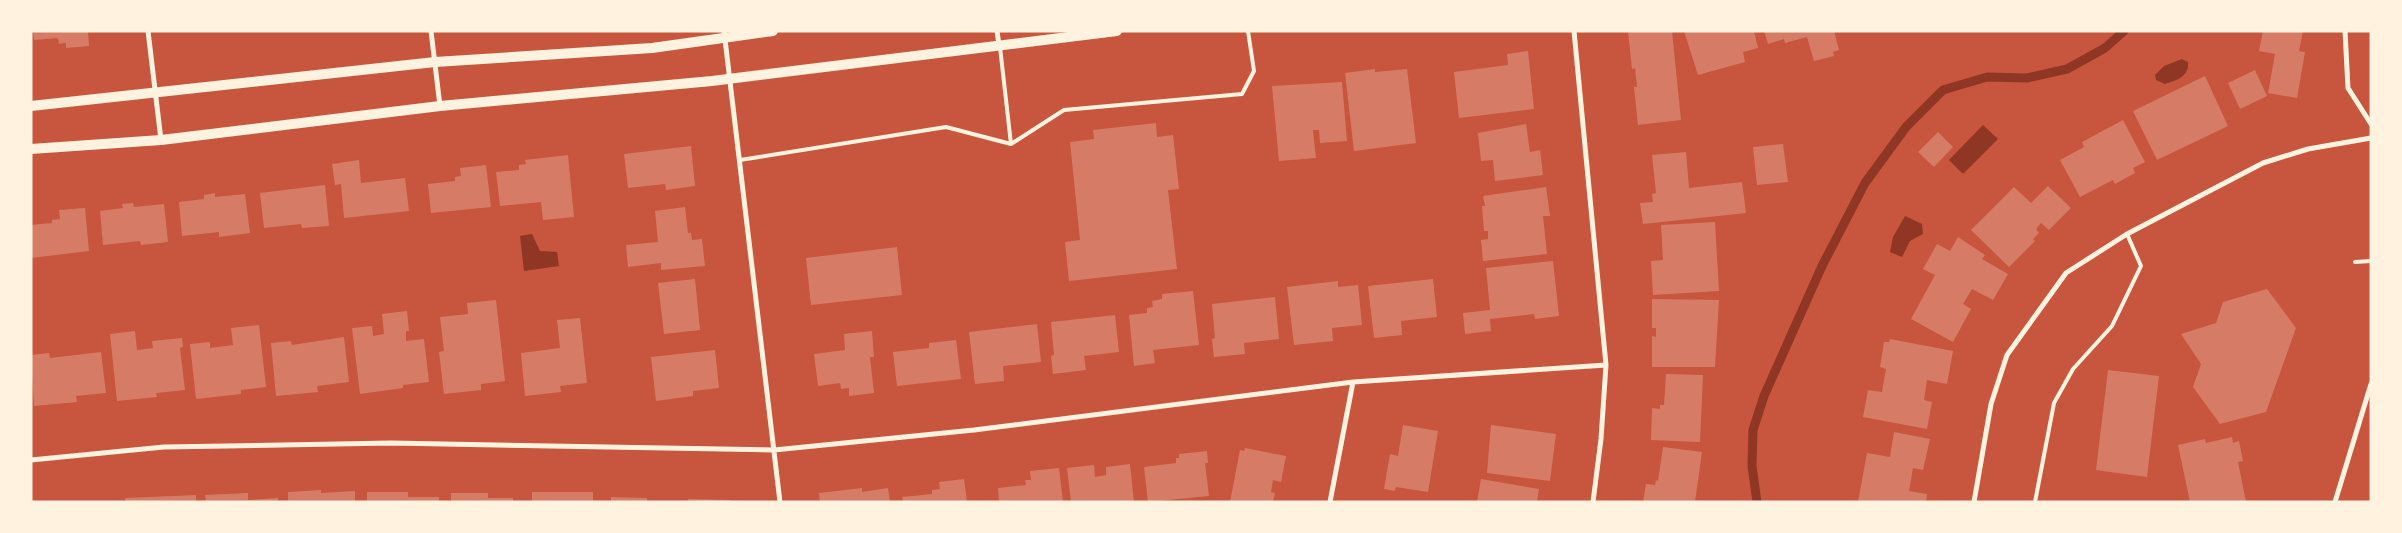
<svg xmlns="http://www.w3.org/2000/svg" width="2402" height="533" viewBox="0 0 2402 533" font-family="Rubik,sans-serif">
<rect width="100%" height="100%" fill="#c8553d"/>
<!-- water -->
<path fill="#8f3625" d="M2182 59 2188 62C2190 76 2176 81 2165 84L2156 80 2155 75 2164 66Z
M1983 125 1998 139 1963 174 1949 160Z
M1905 216 1922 224 1923 234 1910 241 1902 257 1890 252 1893 237Z
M532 234 540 251 557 252 559 266 524 271 520 236Z"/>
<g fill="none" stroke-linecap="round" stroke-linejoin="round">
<!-- stream -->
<path stroke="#8f3625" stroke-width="9" d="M1757 502 1752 466 1753 430 1764 396 1822 266 1865 183 1906 127 1943 90 1987 77 2027 78 2067 69 2105 48 2124 31"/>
</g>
<!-- building -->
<path fill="#d67c66" d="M33 31H88L89 46 66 48V43L59 44 58 38 34 40Z
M1628 31H1672L1681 120 1638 125 1634 87H1637L1635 68 1632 69Z
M1684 31H1754L1758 48 1743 52 1745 62 1698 75Z
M1764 31H1834L1839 50 1833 52 1834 56 1814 61 1807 37 1785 43 1784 39 1768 44Z
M2263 31H2303L2299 51 2305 52 2297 98 2268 93 2275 54 2259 51Z
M1528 51 1534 109 1459 118 1454 72 1508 65 1507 54Z
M1375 69V72L1407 69 1416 143 1354 151 1345 73Z
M2255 70 2267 96 2240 109 2228 83Z
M2205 76 2228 126 2157 160 2133 111Z
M1342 82 1347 141 1320 143 1319 130H1313L1316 158 1279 161 1272 86Z
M2123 120 2145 162 2133 168 2135 173 2115 184 2113 180 2080 197 2060 160 2084 147 2082 142Z
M1156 123 1157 137 1173 135 1179 189 1168 190 1177 269 1069 281 1065 242 1080 240 1070 142 1094 139 1093 130Z
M1526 124 1530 152 1540 150 1543 175 1495 181 1493 160 1481 161 1478 133Z
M1938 132 1953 147 1934 167 1918 152Z
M1783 144 1788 182 1757 185 1753 147Z
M691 146 695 186 666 190 665 184 628 188 624 154Z
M1686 152 1689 188 1742 182 1746 213 1643 224 1640 203 1653 202 1652 194 1656 193 1652 155Z
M568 155 574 217 543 220 541 202 500 206 496 172 519 170V165L526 164 525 160Z
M359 160 361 183 405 178 409 211 344 218 341 184 335 185 332 164Z
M486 165 491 207 431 213 428 184 455 181V177L461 176 460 168Z
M325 185 329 226 302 228 301 224 264 228 260 193Z
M2048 186 2071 208 2049 230 2041 223 2036 229 2039 233 2033 239 2035 241 2009 267 1971 230 2014 187 2031 203Z
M1546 187 1550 216H1543L1547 254 1483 261 1481 240 1488 239V231H1484L1482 206H1485L1483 196Z
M215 193V197L245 194 250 233 219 237V232L182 236 179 202 204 199V195Z
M133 203 134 207 164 204 168 242 141 245 140 241 103 245 100 211 123 208 122 204Z
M685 207 688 233H691L692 240 702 239 705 266 661 270V263L628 267 626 245 658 242 655 211Z
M85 208 89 251 31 258V225L52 223V220L60 219 59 210Z
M1715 222 1719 291 1653 295 1651 261 1663 260 1661 225Z
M1958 237 1985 255 1982 259 2008 274 1993 300 1972 289 1963 304 1971 309 1953 342 1911 319 1935 275 1923 269 1937 244 1950 251Z
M897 247 902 295 811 305 806 258Z
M1553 261 1559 316 1535 319 1534 314 1490 319 1491 331 1465 334 1463 313 1490 310 1486 268Z
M695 279 700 330 664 334 658 283Z
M1433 279 1437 317 1401 321 1402 335 1374 338 1368 286Z
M1338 281V287L1358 285 1362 325 1332 328 1333 341 1294 345 1287 287Z
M2267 289 2296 328 2266 412 2220 424 2193 387 2201 364 2181 334 2216 323 2223 302Z
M1193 291 1199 345 1153 350 1155 363 1134 366 1129 315 1147 313V308L1153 307 1152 301 1162 299V294Z
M1275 297 1279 339 1244 343 1245 354 1214 357 1212 339 1215 338 1212 304Z
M1652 299 1719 300 1715 367H1652V336L1656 337V328H1652Z
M496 300 505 381 481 384V390L444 394 439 352 444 351 440 317 468 314 467 303Z
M407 311 409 331H406V341L424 339 429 382 403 385V388L360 394 352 328 372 326 373 336 384 334 382 314Z
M1115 315 1119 352 1084 356 1086 370 1053 374 1051 356 1054 355 1051 322Z
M580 318 587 383 560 386 561 392 525 396 521 353 560 348 557 320Z
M1037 324 1041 362 1003 366 1004 381 975 384 969 332Z
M259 325 266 387 241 390V394L196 399 190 344 210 342V348L233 345 231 328Z
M135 331 137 350 153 348 152 341 182 338 183 347 180 348 185 390 156 393 157 397 117 401 110 334Z
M872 331 874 357H870L874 393 849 396V388L841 389 840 383 818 386 814 354 845 350 844 334Z
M344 337 349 382 317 386 318 392 276 396 271 343 291 341 292 345Z
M1890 339 1953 351 1947 384 1927 380 1924 400 1932 402 1927 429 1863 417 1868 390 1882 392 1886 369 1880 367 1884 342H1889Z
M956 340 961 379 897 386 893 352 929 348V343Z
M715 350 719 388 693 391V396L656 401 651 357Z
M101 352 106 393 76 396 77 402 34 406 31 355 49 353 50 358Z
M2108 370 2159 376 2147 477 2096 470Z
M1666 374 1703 375 1700 442 1651 440 1652 408 1660 409V405H1664Z
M1403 425 1438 431 1428 492 1396 487 1395 491 1384 489 1390 454 1398 456Z
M1491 425 1556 434 1550 481 1487 473Z
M1894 432 1930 439 1923 470 1913 468 1909 491 1927 494 1926 502H1858L1867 453 1890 457Z
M2232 437 2233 443 2239 441 2243 461 2238 462 2246 502H2190L2178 445 2205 439 2206 443Z
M1663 447 1702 452 1695 502H1643L1646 484 1655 485 1656 480 1658 481Z
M1245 448 1286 456 1281 482 1273 480 1271 492 1275 493 1273 502H1230L1240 450 1244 451Z
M1207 451 1208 463H1205L1209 496 1148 502 1144 467 1176 463V458H1179V454Z
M1130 464 1134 502H1071L1067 468 1094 465 1095 477 1106 475V467Z
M1059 468 1063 502H999L998 488 1026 485 1025 480H1031L1030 471Z
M964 479 967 502H903L902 497 932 494V490L940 489 939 482Z
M1481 479 1539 489 1537 502H1477Z
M862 488V492L888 488 890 502H820L819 493Z
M321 490V493L355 491V502H288V492Z
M367 492H408V497H439V502H367Z
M532 492H593V502H532Z
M248 493V500L278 498V502H206L205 495Z
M451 493H488V498H513V502H451Z
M196 495V502H126L125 498Z
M611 497 647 498V502H611Z
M688 499 731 500V502H688Z"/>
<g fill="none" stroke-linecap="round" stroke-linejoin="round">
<!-- service -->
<path stroke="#fff3e0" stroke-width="4" d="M1011 144 1064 110 1242 94 1254 71 1248 31
M740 160 946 127 1011 144 1000 47
M2355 262 2371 261
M2035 502 2054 403 2073 369 2112 326 2141 266 2127 234"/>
<!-- minor -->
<path stroke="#fff3e0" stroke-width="5" d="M148 31 161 140
M431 31 440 106
M724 31 780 502
M997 31 999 45
M1574 31 1606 365 1601 439 1593 502
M2345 31 2348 88 2371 124
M31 460 164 447 391 443 774 450 974 430 1353 382 1606 365
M1330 502 1353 382
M1974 502 1991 404 2007 355 2066 273 2127 234 2263 163 2308 149 2371 138
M2335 502 2371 384"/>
<!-- secondary -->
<path stroke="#fff3e0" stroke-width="10" d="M31 106 435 62 652 48 773 31
M31 149 161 140 440 106 712 81 1117 31"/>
</g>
<!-- border -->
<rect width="2402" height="533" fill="none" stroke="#fff3e0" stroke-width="65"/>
</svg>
